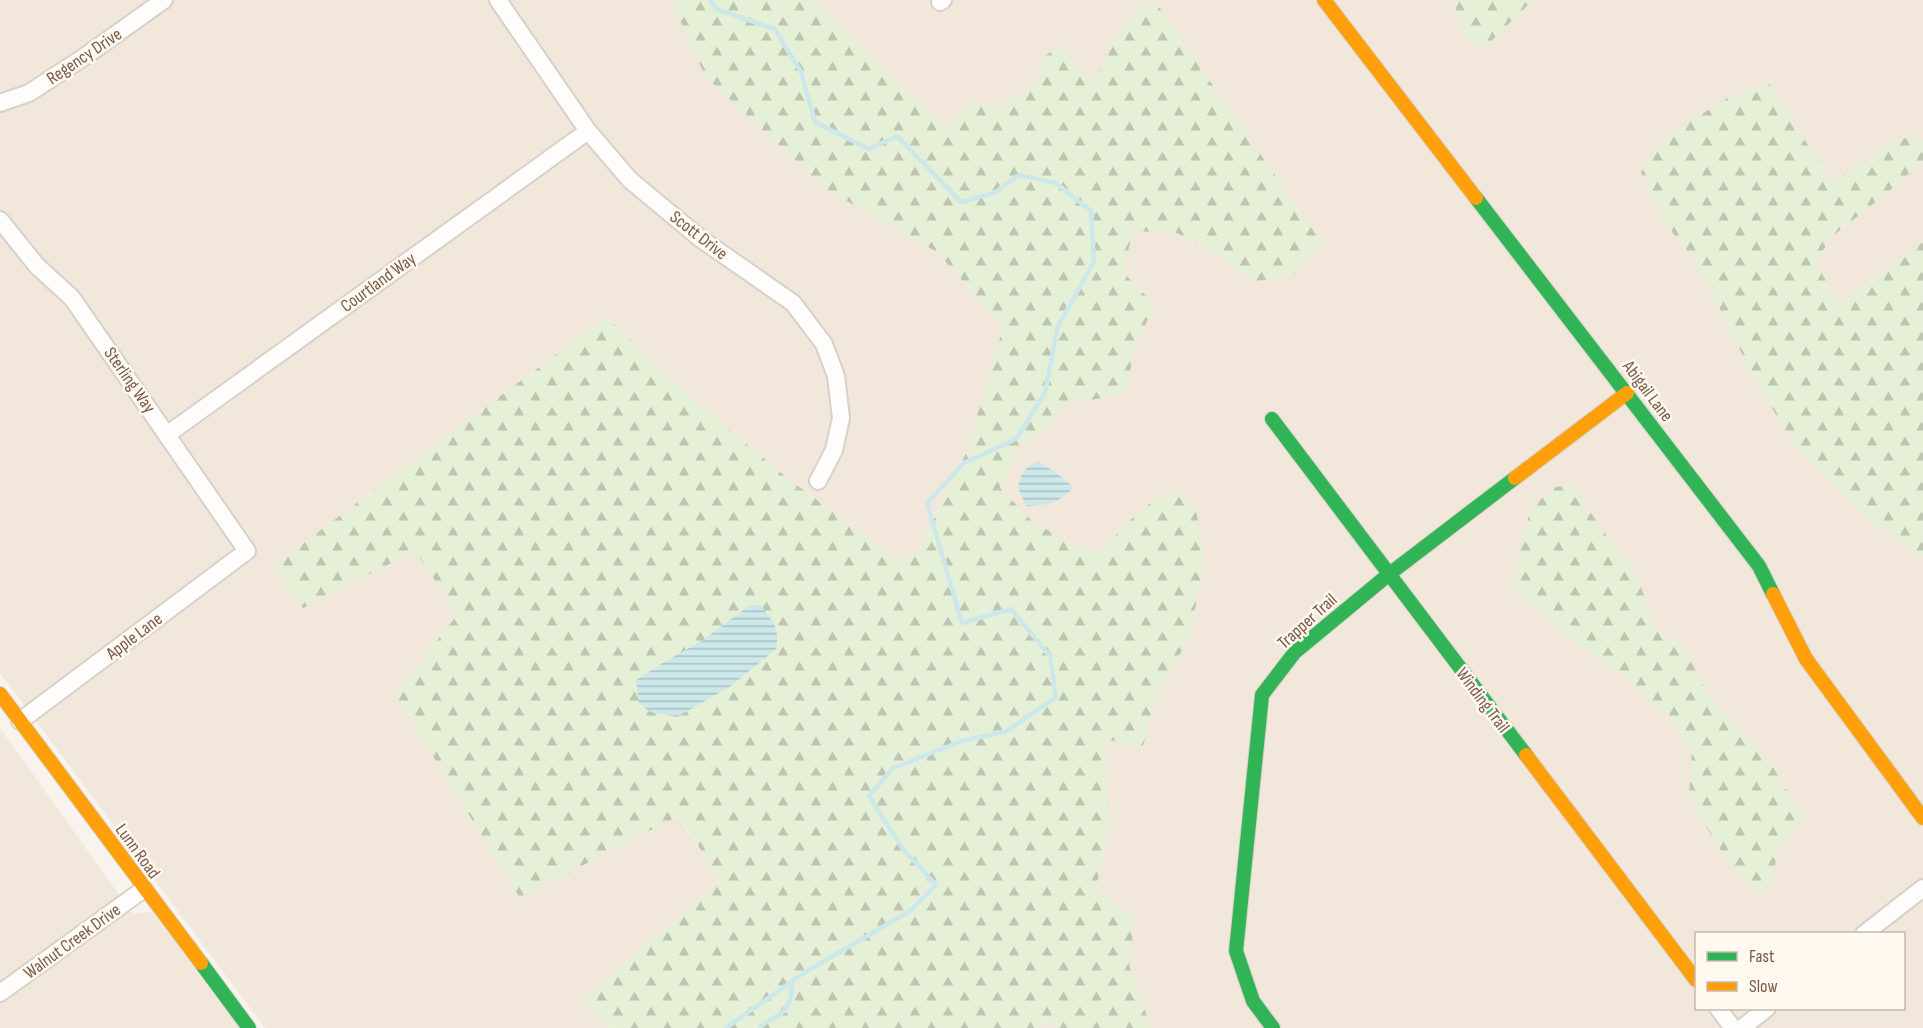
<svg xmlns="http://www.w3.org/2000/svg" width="1923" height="1028" viewBox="0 0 1923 1028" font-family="'Sofia Sans Condensed',sans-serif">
<defs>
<pattern id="forest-firs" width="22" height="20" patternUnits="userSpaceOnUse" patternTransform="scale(1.5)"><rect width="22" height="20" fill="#e5f0d7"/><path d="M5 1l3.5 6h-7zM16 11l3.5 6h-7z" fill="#bec5b0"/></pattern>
<pattern id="water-rules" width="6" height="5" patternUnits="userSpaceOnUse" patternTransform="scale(1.5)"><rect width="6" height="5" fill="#cde8ea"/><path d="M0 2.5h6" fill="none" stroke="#abbfc0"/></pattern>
</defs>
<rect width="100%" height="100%" fill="#f8f4ed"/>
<!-- residential -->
<path fill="#f1e7da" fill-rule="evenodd" d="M0 0H671L705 76 824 188 937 252 1002 326 968 151 814 0H1923V1028H1038L1073 1002 1110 822 966 453 920 548 900 561 791 481 708 412 606 317 274 565 303 607 415 551 458 614 677 816 721 880 583 1001 610 1028H265L0 673ZM1696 934H1904V1008H1696Z
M0 728 132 913 152 912 239 1028H0Z"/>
<!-- forest -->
<path fill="url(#forest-firs)" d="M671 0H814L947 130 970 101 999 108 1038 80 1044 57 1060 44 1093 86 1115 38 1141 2 1157 4 1323 245 1293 274 1254 282 1219 255 1177 233 1133 231 1123 272 1155 305 1136 344 1125 394 1084 401 1067 400 1051 423 1017 448 1000 488 1032 521 1071 544 1100 553C1122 527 1143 504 1174 490L1195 506 1205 556 1190 636 1158 693 1142 749 1104 738 1110 822 1096 888 1135 917 1129 965 1151 1028H1058L1048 1020 1038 1028H610L582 1001 721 880 678 816 520 898 395 694 458 614 415 551 303 608 274 565 606 317 708 412 791 481 900 561 920 548 966 453 1002 331 1001 324 937 252 824 188 705 76Z
M1453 0H1533L1483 49 1465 36Z
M1770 84 1800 134 1834 181 1898 139 1920 137 1923 141V161L1889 191 1833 236 1815 262 1839 303 1923 242V556L1868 520 1796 447 1755 380 1698 265 1666 224 1641 172 1665 137 1731 96Z
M1572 485 1608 538 1629 563 1642 590 1656 629 1685 648 1708 695 1771 764 1803 817 1777 854 1772 883 1758 895 1716 844 1689 796 1692 753 1675 722 1625 675 1610 667 1567 636 1528 601 1511 591 1517 576 1521 543 1531 508 1555 487Z"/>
<!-- water -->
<path fill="url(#water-rules)" d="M1038 461C1051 471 1062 474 1073 488 1057 504 1049 505 1026 506L1018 488 1023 471Z
M750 605H761C773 623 780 627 776 649L731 686 677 717 650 712 639 703 636 680 661 664 703 640Z"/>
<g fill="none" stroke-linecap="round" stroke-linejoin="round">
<!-- stream -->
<path stroke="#cde8ea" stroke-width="4.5" d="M710 0 716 9 775 29 801 72 815 122 869 149 897 136 961 202 994 193 1019 175 1056 183 1091 211 1094 262 1058 326 1045 393 1016 439 964 463 927 503 962 623 1011 609 1050 656 1056 697 1007 731 962 741 893 768 869 796 903 849 936 885 910 911 802 974 726 1028
M760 1028C766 1020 773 1019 781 1014 790 1007 793 992 792 981"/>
<defs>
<path id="street" d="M498 0 588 131 630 180 701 239 793 303 824 344 836 376 841 418 834 450 818 481
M940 2 943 0
M0 103 29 93 84 57 164 0
M0 220 37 266 72 298 247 551 20 721
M168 434 588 131
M1864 934 1923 888
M0 993 144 889
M1718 1008 1733 1028
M1742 1028 1767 1008"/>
<path id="fast" d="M1476 198 1759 566 1773 594
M1272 419 1526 755
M201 963 249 1028
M1273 1028 1253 1001 1236 951 1262 695 1295 652 1388 575 1515 478"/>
<path id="slow" d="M1324 0 1476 198
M1515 478 1627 393
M1773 594 1806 659 1923 818
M0 694 201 963
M1526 755 1696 980"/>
</defs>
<!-- street casing -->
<use href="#street" stroke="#d8d0ca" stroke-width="20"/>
<!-- fast casing -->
<use href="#fast" stroke="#d8d0c9" stroke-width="16"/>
<!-- slow casing -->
<use href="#slow" stroke="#d8d0c9" stroke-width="16"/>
<!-- street -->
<use href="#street" stroke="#fefdfc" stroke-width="16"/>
<!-- fast -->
<use href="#fast" stroke="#30b455" stroke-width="14"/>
<!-- slow -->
<use href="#slow" stroke="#ff9f0a" stroke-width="14"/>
</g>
<g text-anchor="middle" stroke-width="5" stroke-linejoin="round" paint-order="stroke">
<!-- street labels -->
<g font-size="18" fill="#795a4a" stroke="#fff9f0">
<text transform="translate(84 56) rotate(-34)" y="6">Regency Drive</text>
<text transform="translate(699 235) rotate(38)" y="6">Scott Drive</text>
<text transform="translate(378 282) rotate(-36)" y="6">Courtland Way</text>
<text transform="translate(130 380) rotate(55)" y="6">Sterling Way</text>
<text transform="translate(1648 391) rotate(53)" y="6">Abigail Lane</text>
<text transform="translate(1307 621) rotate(-42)" y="6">Trapper Trail</text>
<text transform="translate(134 636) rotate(-37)" y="6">Apple Lane</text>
<text transform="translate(1483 700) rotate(53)" y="6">Winding Trail</text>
<text transform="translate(138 851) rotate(54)" y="6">Lunn Road</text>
<text transform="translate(72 941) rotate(-36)" y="6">Walnut Creek Drive</text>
</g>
</g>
<!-- legend -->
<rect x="1695" y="932" width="210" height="78" fill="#fff9f0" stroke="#c9b9ae" stroke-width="1.5"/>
<rect x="1707" y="952" width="30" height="9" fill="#30b455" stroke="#c9b9ae" stroke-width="1.5"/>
<text x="1749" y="962" font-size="18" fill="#795a4a">Fast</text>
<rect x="1707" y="982" width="30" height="9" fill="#ff9f0a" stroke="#c9b9ae" stroke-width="1.5"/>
<text x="1749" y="992" font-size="18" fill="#795a4a">Slow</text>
</svg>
